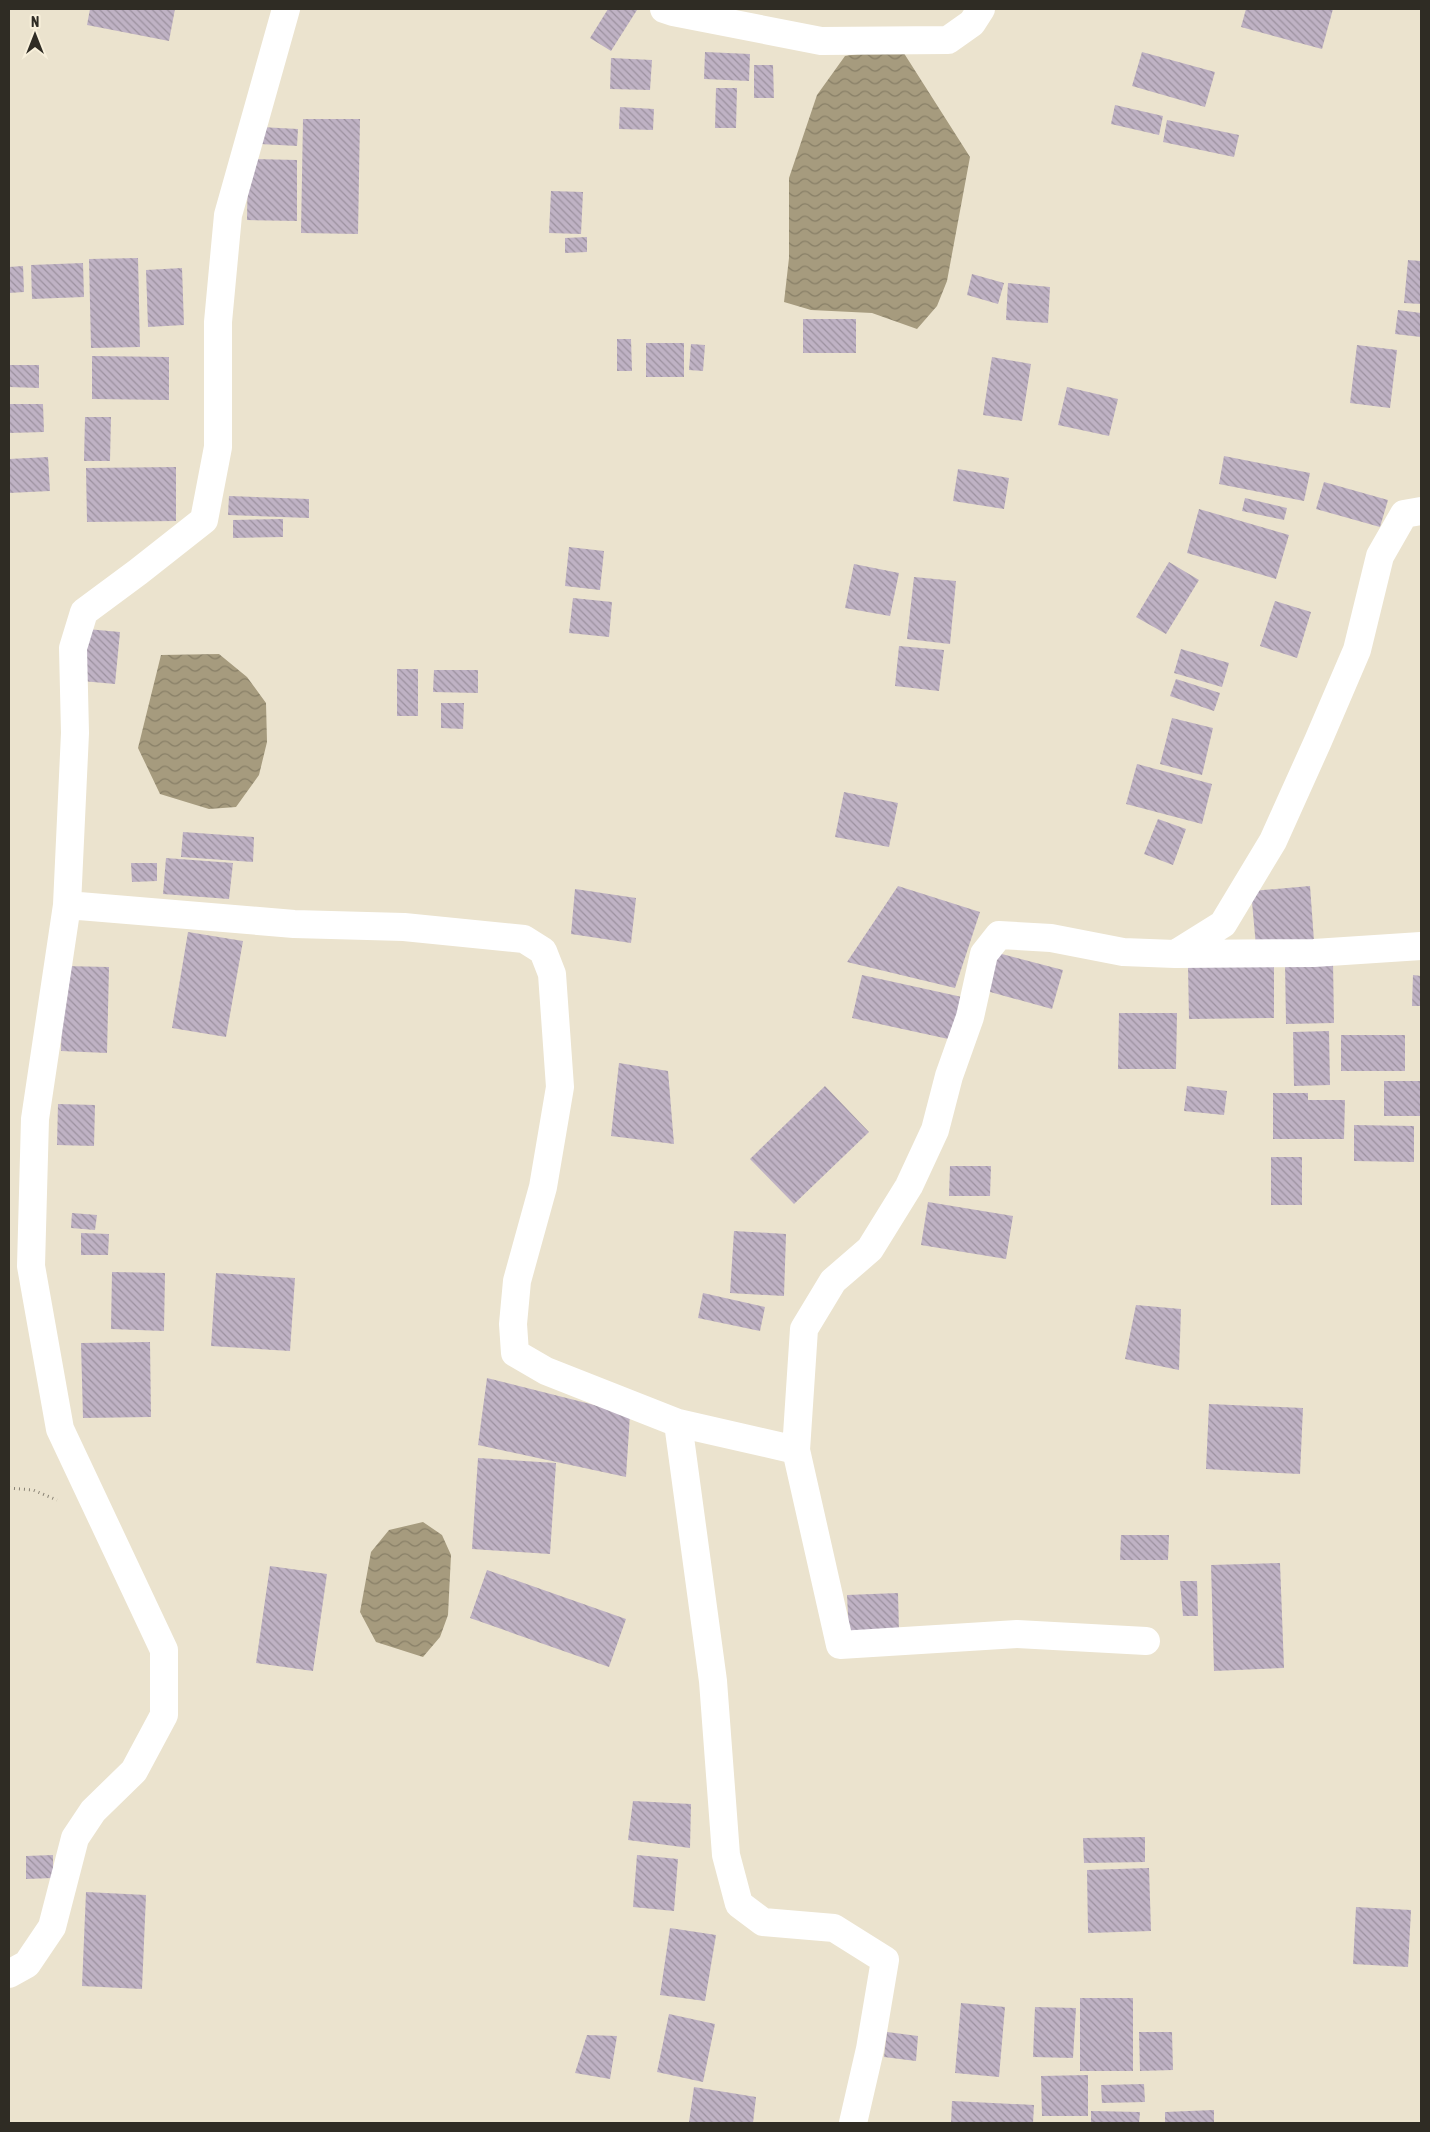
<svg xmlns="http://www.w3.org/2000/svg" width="1430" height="2132" viewBox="0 0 1430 2132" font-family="'Asap Condensed',sans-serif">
<defs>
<pattern id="water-waves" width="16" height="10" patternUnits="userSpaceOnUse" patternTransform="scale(1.25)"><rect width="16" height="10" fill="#a69b7e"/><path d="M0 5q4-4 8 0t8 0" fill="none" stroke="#887f67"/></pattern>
<pattern id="building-back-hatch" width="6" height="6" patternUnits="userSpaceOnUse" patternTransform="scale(1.25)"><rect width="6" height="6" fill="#bfb2c4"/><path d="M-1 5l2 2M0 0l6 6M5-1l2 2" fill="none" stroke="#9c919f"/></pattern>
</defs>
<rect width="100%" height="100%" fill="#ebe3ce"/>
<!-- water -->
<path fill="url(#water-waves)" d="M900 47 970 157 947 281 937 306 917 329 872 313 811 310 784 302 789 258V178L817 95 845 56Z
M219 654 247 677 266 703 267 742 259 775 236 807 209 809 160 794 138 748 161 655Z
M423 1522 442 1535 451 1555 448 1615 440 1637 423 1657 376 1642 360 1612 371 1552 389 1530Z"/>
<!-- building -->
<path fill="url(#building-back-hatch)" d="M90 9H175L169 41 87 25Z
M608 9 637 10 611 51 590 38Z
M1246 9H1333L1322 49 1241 27Z
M705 52 750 54 749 81 704 79Z
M1142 52 1215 72 1205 107 1132 86Z
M611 58 652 60 650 90 610 89Z
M754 65H773L774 98H754Z
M716 88H737L736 128H715Z
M1115 105 1163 116 1159 135 1111 124Z
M620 107 654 109 653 130 619 129Z
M303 119H360L358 234 301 233Z
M1167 120 1239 135 1234 157 1163 142Z
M261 127 298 129 297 146 260 144Z
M248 159 297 160V221L247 220Z
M551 191 583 192 581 234 549 233Z
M587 237V252L565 253V238Z
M138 258 140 347 91 348 89 259Z
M1408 260 1421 261V304L1404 303Z
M83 263 84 297 32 299 31 265Z
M23 266 24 292 9 293V267Z
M182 268 184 325 148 327 146 270Z
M972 274 1004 283 998 304 967 295Z
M1008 283 1050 287 1048 323 1006 320Z
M1398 310 1421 313V337L1395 334Z
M803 319H856V353H803Z
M617 339H631L632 371H617Z
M646 343H684V377H646Z
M691 344 705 345 703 371 689 370Z
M1357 345 1397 350 1390 408 1350 403Z
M92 356 169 357V400L92 399Z
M992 357 1031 364 1022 421 983 415Z
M9 365H39V388L9 387Z
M1067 387 1118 399 1109 436 1058 425Z
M9 404H43L44 432 9 433Z
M85 417H111L110 461H84Z
M1224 456 1310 473 1304 501 1219 484Z
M48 457 50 491 9 493V459Z
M176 467V521L87 522 86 468Z
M958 469 1009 478 1004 509 953 501Z
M1324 482 1388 500 1380 527 1316 509Z
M229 496 309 499V518L228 515Z
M1245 498 1287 508 1284 520 1242 511Z
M1199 509 1289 535 1276 579 1187 553Z
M283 519V537L233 538V520Z
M569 547 604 551 600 590 565 586Z
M1169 562 1199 580 1166 634 1136 617Z
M854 564 899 573 890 616 845 608Z
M914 577 956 581 950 644 907 639Z
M573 598 612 602 609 637 569 633Z
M1275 601 1311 612 1297 658 1260 646Z
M87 629 120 632 115 684 82 681Z
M899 646 944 650 939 691 895 686Z
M1181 649 1229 663 1222 687 1174 673Z
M397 669H418V716H397Z
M434 670H478V693L433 692Z
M1176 679 1220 693 1214 711 1170 696Z
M441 703H464L463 729 441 728Z
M1172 718 1213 728 1202 775 1160 764Z
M1137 764 1212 784 1202 824 1126 804Z
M844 792 898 803 889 847 835 837Z
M1158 819 1186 829 1173 865 1144 854Z
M183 832 254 837 253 862 181 857Z
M166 858 233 863 229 899 163 894Z
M131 863H157V881L132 882Z
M898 886 980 912 955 988 847 962Z
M1310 886 1314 941 1256 946 1251 891Z
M575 889 636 898 631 943 571 934Z
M188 932 243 941 226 1037 172 1028Z
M994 952 1063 970 1052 1009 983 990Z
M1333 961 1334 1023 1286 1024 1285 962Z
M1274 964V1018L1189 1019 1188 966Z
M63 966 109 967 107 1053 61 1051Z
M862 975 962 997 953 1040 852 1018Z
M1413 975 1421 976V1006H1412Z
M1119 1013H1177L1176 1069H1118Z
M1329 1031 1330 1085 1294 1086 1293 1032Z
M1341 1035H1405V1071H1341Z
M619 1063 668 1071 674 1144 611 1136Z
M1384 1081H1421V1116H1384Z
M825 1086 869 1132 794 1204 750 1159Z
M1187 1086 1227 1091 1224 1115 1184 1111Z
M1273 1093H1308V1100H1345L1344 1139H1273Z
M58 1104 95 1105 94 1146 57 1145Z
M1354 1125 1414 1126V1162L1354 1161Z
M1271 1157H1302V1205H1271Z
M950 1166H991L990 1196H949Z
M928 1202 1013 1216 1006 1259 921 1245Z
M72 1213 97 1215 95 1230 71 1228Z
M734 1231 786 1234 784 1296 730 1293Z
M81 1233 109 1234 108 1255H81Z
M112 1272 165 1273 164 1331 111 1329Z
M216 1273 295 1278 290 1351 211 1346Z
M703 1293 765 1307 760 1331 698 1318Z
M1136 1305 1181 1309 1179 1370 1125 1359Z
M150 1342 151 1417 83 1418 81 1343Z
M487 1378 630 1414 626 1477 478 1445Z
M1209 1404 1303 1408 1300 1474 1206 1469Z
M478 1458 556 1463 550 1554 472 1549Z
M1121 1535H1169L1168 1560H1120Z
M1280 1563 1284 1668 1214 1671 1211 1565Z
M270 1566 327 1574 313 1671 256 1663Z
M487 1570 626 1619 609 1667 470 1618Z
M1180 1581H1197L1198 1616H1183Z
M898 1593 899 1632 849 1634 847 1595Z
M633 1801 691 1804 690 1848 628 1840Z
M1145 1837V1862L1084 1863 1083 1838Z
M53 1855V1878L26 1879V1856Z
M637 1855 678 1859 674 1911 633 1907Z
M1149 1868 1151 1931 1088 1933 1087 1870Z
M86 1892 146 1895 142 1989 82 1986Z
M1356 1907 1411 1910 1408 1967 1353 1964Z
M670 1928 716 1935 705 2001 660 1995Z
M1080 1998H1133V2071H1080Z
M961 2003 1005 2007 999 2077 955 2073Z
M1035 2007 1076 2008 1073 2058 1033 2057Z
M669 2014 715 2024 703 2082 657 2072Z
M887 2032 918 2036 916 2061 884 2057Z
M1139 2032H1172L1173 2070 1140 2071Z
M587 2035 617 2036 610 2079 575 2073Z
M1088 2075V2116H1042L1041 2076Z
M1144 2084 1145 2102 1102 2103 1101 2085Z
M694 2087 756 2097 753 2123 689 2122Z
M952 2101 1034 2105 1033 2123H951Z
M1214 2110V2123H1165V2112Z
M1091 2111 1140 2112 1139 2123H1091Z"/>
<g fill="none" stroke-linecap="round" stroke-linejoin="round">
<!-- path -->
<path stroke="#888274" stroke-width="3" stroke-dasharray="1 4" stroke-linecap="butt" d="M9 1488 33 1490 57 1500"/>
<!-- street -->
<path stroke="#fff" stroke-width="28" d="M664 9 673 12 821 41 948 40 972 23 981 9
M67 905 294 924 404 927 524 939 543 951 552 974 560 1087 543 1187 517 1281 513 1324 515 1353 546 1371 678 1423 713 1681 726 1855 739 1904 763 1922 834 1928 885 1960 870 2049 853 2123
M1175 954 1314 953 1421 946
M678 1423 796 1450 804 1329 833 1281 870 1249 909 1186 935 1130 949 1076 970 1017 984 954 999 935 1051 938 1123 952 1175 954 1223 924 1273 841 1318 741 1357 650 1380 556 1404 514 1421 511
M796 1450 840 1645 1017 1634 1146 1641
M9 1974 27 1964 52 1927 75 1838 93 1811 134 1771 164 1715V1650L60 1429 31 1266 35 1119 67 905 75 733 73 648 84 612 138 572 204 520 218 447V322L228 215 286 9"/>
</g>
<!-- border -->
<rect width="1430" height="2132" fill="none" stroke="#2f2c24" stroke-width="20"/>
<!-- north arrow -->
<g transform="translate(35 35)" stroke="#f8f0db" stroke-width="4" paint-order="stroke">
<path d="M0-4L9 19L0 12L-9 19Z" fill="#2f2c24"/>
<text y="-8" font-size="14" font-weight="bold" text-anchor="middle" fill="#2f2c24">N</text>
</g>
</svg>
